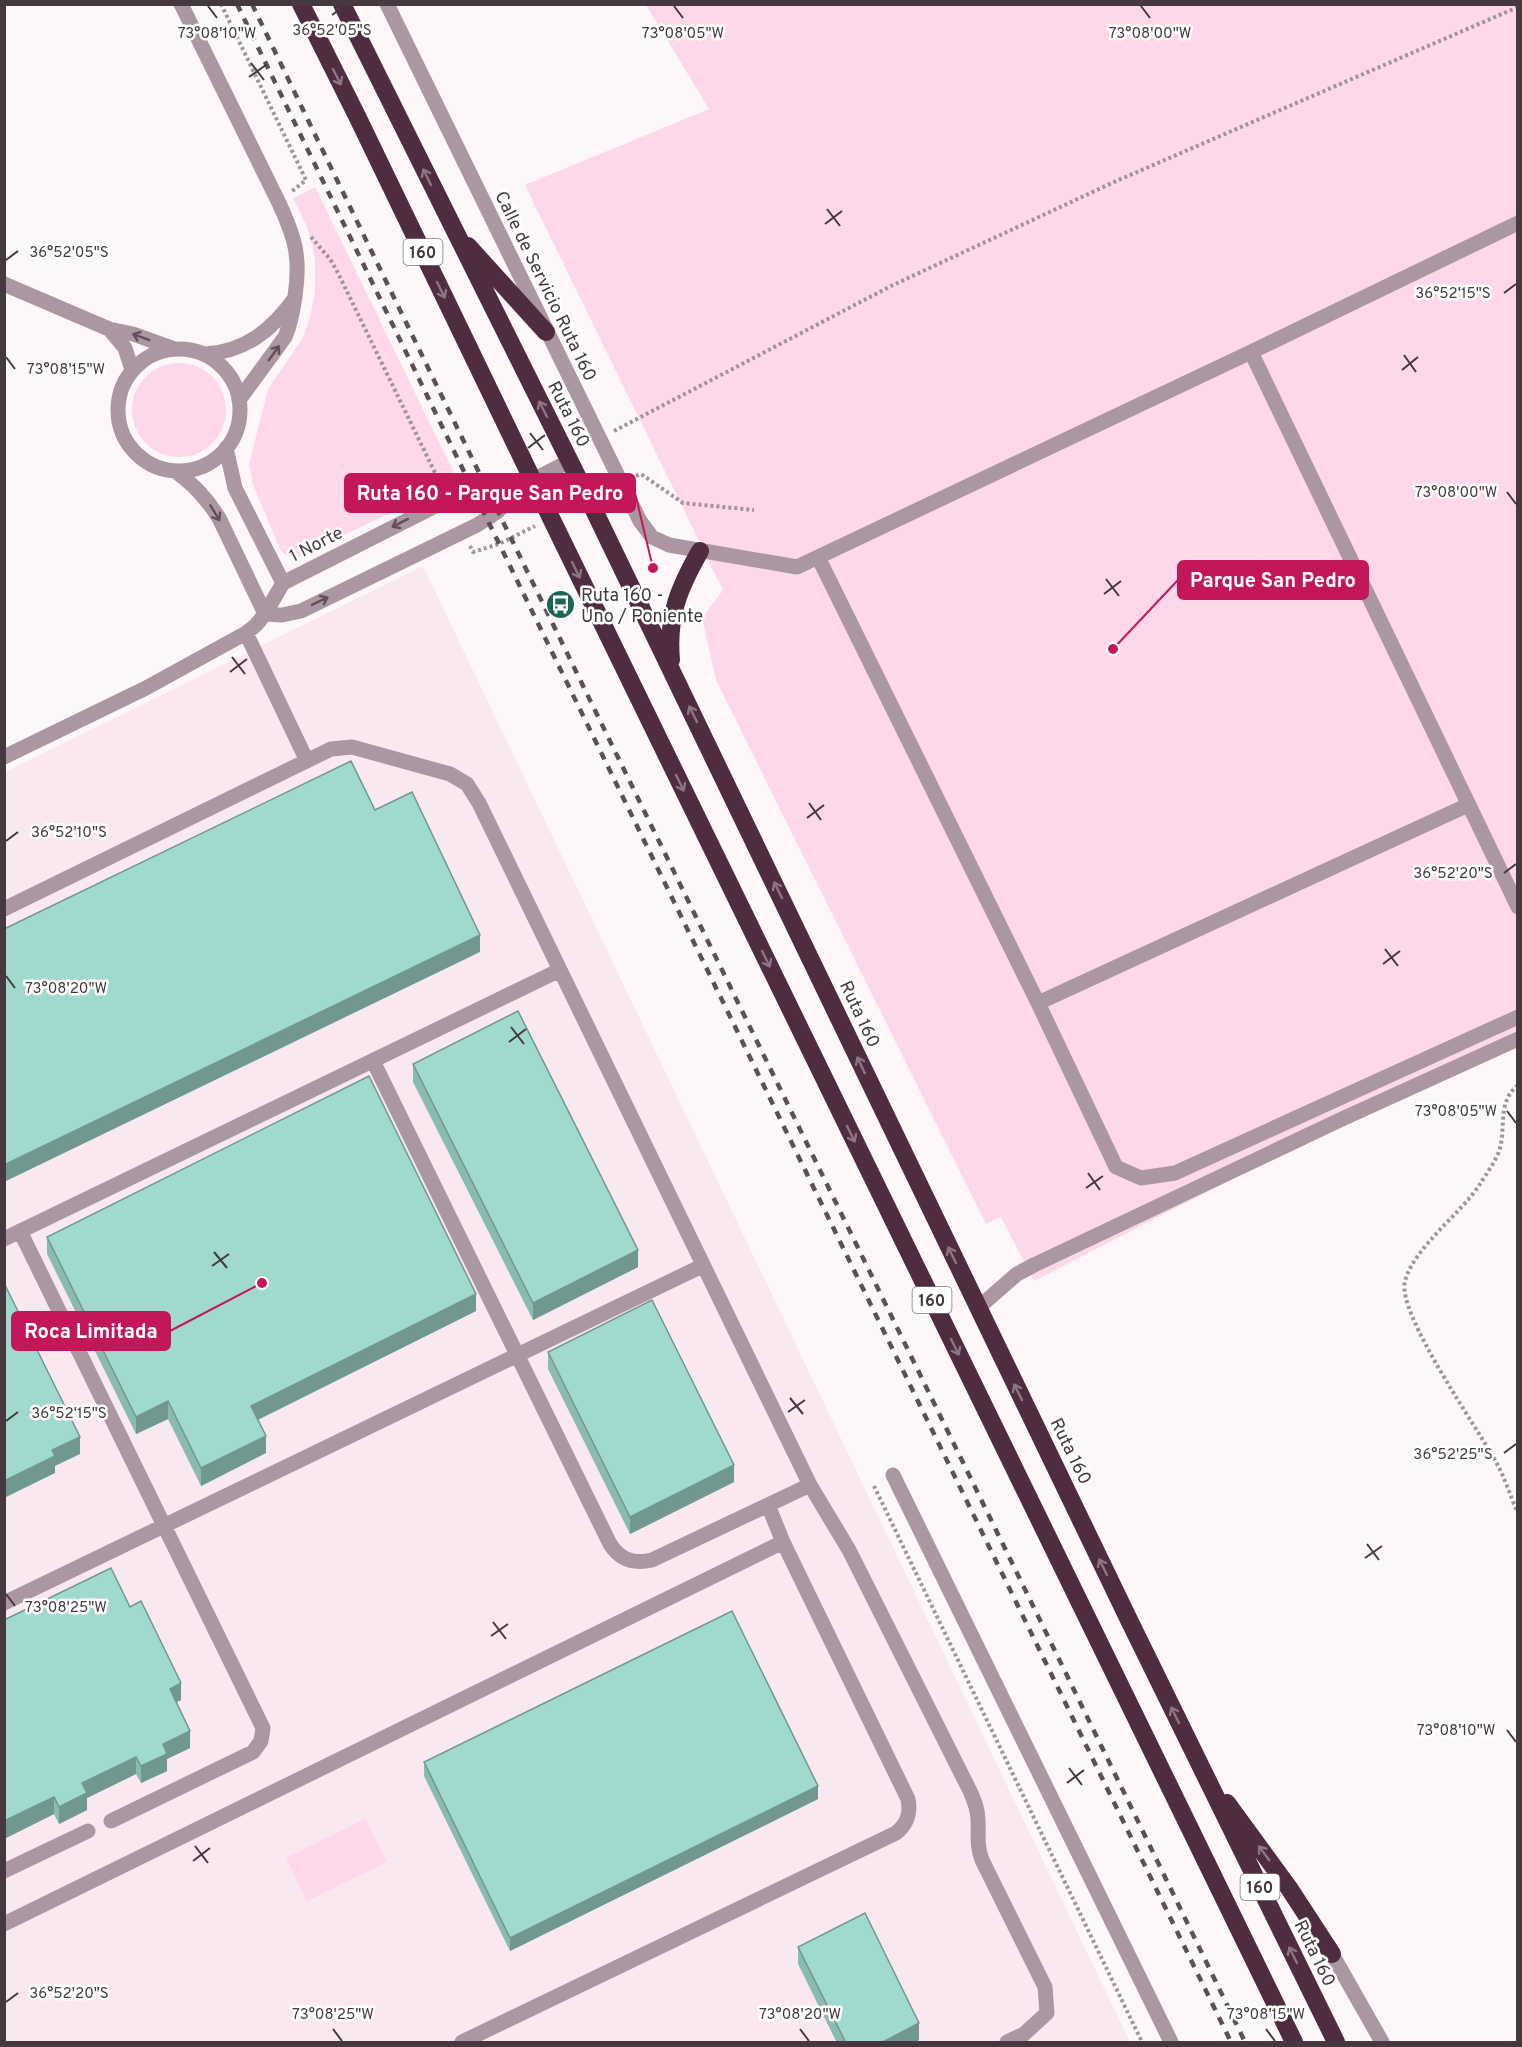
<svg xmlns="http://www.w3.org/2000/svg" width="1522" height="2047" viewBox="0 0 1522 2047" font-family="Overpass,sans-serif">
<rect width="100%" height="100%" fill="#fef7fa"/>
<!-- built -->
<path fill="#fae8f1" d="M423 566 1130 2042H5V772Z"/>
<!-- green -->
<path fill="#fed7ea" d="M646 5H1517V1042L1290 1149 1034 1281 1001 1217 986 1224 716 680 702 618 723 590 525 185 709 109Z
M315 187 457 479 453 484 297 557 288 556 281 551 253 485 249 464 268 389 302 339 310 318 315 291V259L312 244 307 227 293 198Z
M132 410a47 47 0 1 1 94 0a47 47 0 1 1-94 0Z
M365 1819 387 1862 307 1901 286 1858Z"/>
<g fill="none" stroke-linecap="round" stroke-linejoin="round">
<!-- path -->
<path stroke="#9f9499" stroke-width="4" stroke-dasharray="3 3" stroke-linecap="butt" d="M221 4 306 180 291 192
M311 237 330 259 338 273 441 485
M614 431 891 286 1114 182 1518 7
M636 476 641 474 683 503 754 510
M470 546 473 552 499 544 535 526
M1518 1085C1497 1102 1506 1127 1500 1148 1497 1160 1486 1174 1480 1184 1460 1215 1415 1246 1405 1281 1396 1313 1479 1430 1496 1462 1505 1478 1510 1496 1518 1513
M874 1486 1142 2042"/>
<!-- minor -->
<path stroke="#ab97a1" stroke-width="15" d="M181 4 278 201C295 237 301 257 295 296 293 311 291 323 285 337L239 400
M387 4 640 521 652 537 669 545 797 567 1251 352 1518 223
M4 284 109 329 133 334 172 348
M109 329 125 348 132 370
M118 410a61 61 0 1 1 122 0a61 61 0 1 1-122 0Z
M1251 352 1518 907
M205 354C245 352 272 330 295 298
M226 448 235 488 283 583
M175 471C194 484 207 499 219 518L265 614
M818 557 1038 1003 1116 1167 1141 1178 1175 1173 1518 1017
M265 614 282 615 301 611 477 525 497 512 533 480 570 461
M246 633 307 761
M4 757 146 688 246 633 256 625 265 614 283 583 471 488 502 482 533 480
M4 909 331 749 352 747 450 774 467 784 479 803 810 1485 849 1550 970 1791C974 1800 978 1809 978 1820 979 1837 976 1843 982 1860L1045 1987 1047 2013 1024 2034 1007 2042
M1038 1003 1468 805
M373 1061 610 1544C620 1560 634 1564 652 1560L810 1485
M20 1231 263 1728 261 1741 253 1752 111 1821
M4 1239 560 970
M978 1308 1017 1274 1034 1265 1342 1119 1518 1039
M893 1475 1171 2042
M4 1603 702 1266
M4 1871 88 1831
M4 1924 783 1542
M1332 1954 1382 2042
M462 2042 896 1833C907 1824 911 1814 908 1799L783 1542 768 1505"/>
<!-- highway -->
<path stroke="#502c40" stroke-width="18" d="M301 4 357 116 551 518 1294 2042
M342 4 593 508 1129 1620 1336 2042
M468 246 546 332
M671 660C667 616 679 588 700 551
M1227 1803 1289 1888 1332 1954"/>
<!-- rail -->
<path stroke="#5c4f55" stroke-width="4.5" stroke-dasharray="8 8" stroke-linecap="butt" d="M237 4 487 519 1231 2042
M252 4C580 685 916 1362 1245 2042"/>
</g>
<!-- wall -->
<path fill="#8abbb0" d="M413 1064 638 1267 533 1320 413 1082Z
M47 1237 476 1311 258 1420 266 1453 201 1486 168 1419 136 1434 47 1254Z
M548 1352 734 1482 630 1534 548 1369Z
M130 1607 181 1700 176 1702 190 1748 167 1759V1771L141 1783 136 1774 87 1798V1810L59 1824 54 1814 4 1839Z
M424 1762 818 1799 510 1951 424 1776Z
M798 1947 919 2040 915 2043H837L798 1964Z"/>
<!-- shaded-wall -->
<path fill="#709890" d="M480 935V952L4 1182V1165Z
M638 1250V1267L533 1320V1303Z
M476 1294V1311L251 1423V1406Z
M168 1401V1419L136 1434V1417Z
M266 1436V1453L201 1486V1468Z
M80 1437V1454L55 1466V1473L4 1498V1481L52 1450Z
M734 1465V1482L630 1534V1517Z
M181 1683V1700L170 1706V1689Z
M190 1731V1748L167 1759V1771L141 1783V1766L163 1744Z
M136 1757V1774L87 1798V1810L59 1824V1807L82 1783Z
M818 1786V1799L510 1951V1938Z
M54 1797V1814L4 1839V1821Z
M919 2023V2040L915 2043H881Z"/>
<!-- building -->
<path fill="#a0d9cd" stroke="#709890" stroke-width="1.5" d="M351 761 375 810 412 792 480 935 4 1165V929Z
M518 1011 638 1250 533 1303 413 1064Z
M369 1076 476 1294 251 1406 266 1436 201 1468 168 1401 136 1417 47 1237Z
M4 1283 80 1437 52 1450 55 1456 4 1481Z
M652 1300 734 1465 630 1517 548 1352Z
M111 1568 130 1607 141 1601 181 1683 170 1689 190 1731 163 1744 167 1754 141 1766 136 1757 82 1783 87 1793 59 1807 54 1797 4 1821V1620Z
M732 1611 818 1786 510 1938 424 1762Z
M865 1913 919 2023 881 2043H846L798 1947Z"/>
<!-- one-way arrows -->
<defs><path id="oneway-shaft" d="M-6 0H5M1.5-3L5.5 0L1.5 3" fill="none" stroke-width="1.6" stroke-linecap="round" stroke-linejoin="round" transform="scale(1.5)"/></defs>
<g stroke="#8d7683">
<use href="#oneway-shaft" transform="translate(337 77) rotate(63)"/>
<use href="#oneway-shaft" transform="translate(427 177) rotate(-116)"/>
<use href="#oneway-shaft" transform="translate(441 290) rotate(64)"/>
<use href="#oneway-shaft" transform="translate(543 409) rotate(-117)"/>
<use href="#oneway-shaft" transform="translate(576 570) rotate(64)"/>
<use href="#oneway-shaft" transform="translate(693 714) rotate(-116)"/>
<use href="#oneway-shaft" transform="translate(680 783) rotate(64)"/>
<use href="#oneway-shaft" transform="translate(778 890) rotate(-116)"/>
<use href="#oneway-shaft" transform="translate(766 959) rotate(64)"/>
<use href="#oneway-shaft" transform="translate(861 1065) rotate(-115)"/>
<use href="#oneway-shaft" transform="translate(851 1134) rotate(64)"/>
<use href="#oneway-shaft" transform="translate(952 1255) rotate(-116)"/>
<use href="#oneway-shaft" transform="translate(955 1347) rotate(64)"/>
<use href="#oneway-shaft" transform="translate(1018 1392) rotate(-116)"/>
<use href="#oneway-shaft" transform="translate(1103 1567) rotate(-116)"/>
<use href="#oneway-shaft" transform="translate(1175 1715) rotate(-116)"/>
<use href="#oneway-shaft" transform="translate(1264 1853) rotate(-126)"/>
<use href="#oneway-shaft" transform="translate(1293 1955) rotate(-116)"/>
</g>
<g stroke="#5f5058">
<use href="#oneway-shaft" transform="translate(141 337) rotate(-160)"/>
<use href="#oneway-shaft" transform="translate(274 353) rotate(-54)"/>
<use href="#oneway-shaft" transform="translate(215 513) rotate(59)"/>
<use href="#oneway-shaft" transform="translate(400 523) rotate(153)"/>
<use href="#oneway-shaft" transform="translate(320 601) rotate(-26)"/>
</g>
<!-- ticks -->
<path fill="none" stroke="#46383f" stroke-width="2" d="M208 6 217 18M674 6 683 18M1141 6 1150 18M332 15 344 6M251 63 264 80M249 77 266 65M827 209 840 226M825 224 842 211M6 260 18 251M1504 293 1516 284M1404 355 1416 372M6 357 15 369M1402 370 1418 357M530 433 543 450M528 448 545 435M1507 492 1516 504M1106 579 1119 596M1104 594 1121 581M232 657 245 674M230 672 247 659M809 803 821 820M807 818 824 805M6 841 18 832M1504 873 1516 864M1385 949 1398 966M1383 964 1400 951M6 976 15 988M511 1027 524 1044M509 1042 526 1029M1507 1111 1516 1123M1088 1173 1100 1190M1086 1188 1103 1176M214 1252 227 1268M212 1266 229 1254M790 1398 803 1414M788 1412 805 1400M6 1421 18 1412M1504 1453 1516 1444M1367 1544 1379 1560M1365 1558 1382 1546M6 1594 15 1606M493 1622 506 1639M491 1636 508 1624M1507 1730 1516 1742M1069 1768 1082 1785M1067 1783 1084 1770M195 1846 208 1863M193 1861 210 1848M6 2002 18 1993M333 2029 342 2041M800 2029 809 2041M1266 2029 1275 2041"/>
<!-- icons -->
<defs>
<symbol id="bus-disc" viewBox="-11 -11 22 22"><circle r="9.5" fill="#1c6559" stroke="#fff"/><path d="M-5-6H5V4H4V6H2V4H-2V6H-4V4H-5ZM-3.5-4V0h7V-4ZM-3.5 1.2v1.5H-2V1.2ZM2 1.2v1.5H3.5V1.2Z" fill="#fff"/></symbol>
</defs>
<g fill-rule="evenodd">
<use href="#bus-disc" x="544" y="588" width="33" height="33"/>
</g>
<g text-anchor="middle" stroke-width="5" stroke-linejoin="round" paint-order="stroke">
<!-- shield labels -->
<g fill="#fff" stroke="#7e7479" stroke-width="1.5">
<rect x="403.5" y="239" width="39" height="26" rx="4.5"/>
<rect x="912.5" y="1287" width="39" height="26" rx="4.5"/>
<rect x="1240.5" y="1874" width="39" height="26" rx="4.5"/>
</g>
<g font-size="16" font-weight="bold" fill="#46383f">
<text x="423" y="258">160</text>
<text x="932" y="1306">160</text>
<text x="1260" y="1893">160</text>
</g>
<!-- street labels -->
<g font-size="18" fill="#46383f" stroke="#fff">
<text transform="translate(546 286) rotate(64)" y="6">Calle de Servicio Ruta 160</text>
<text transform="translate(569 414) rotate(63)" y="6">Ruta 160</text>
<text transform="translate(316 544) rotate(-27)" y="6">1 Norte</text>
<text transform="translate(860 1014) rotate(65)" y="6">Ruta 160</text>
<text transform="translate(1071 1451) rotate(64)" y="6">Ruta 160</text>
<text transform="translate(1315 1953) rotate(64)" y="6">Ruta 160</text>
</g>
<!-- poi labels -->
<g font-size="18" fill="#46383f" stroke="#fff" text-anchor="start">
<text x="581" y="601">Ruta 160 -<tspan x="581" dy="21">Uno / Poniente</tspan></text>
</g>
</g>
<g font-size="15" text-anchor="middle" fill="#46383f" stroke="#fff" stroke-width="5" stroke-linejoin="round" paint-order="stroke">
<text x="332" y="35">36°52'05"S</text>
<text x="217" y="38">73°08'10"W</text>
<text x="683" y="38">73°08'05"W</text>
<text x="1150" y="38">73°08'00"W</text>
<text x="69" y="257">36°52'05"S</text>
<text x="1453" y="298">36°52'15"S</text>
<text x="66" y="374">73°08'15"W</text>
<text x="1456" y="497">73°08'00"W</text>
<text x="69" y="837">36°52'10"S</text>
<text x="1453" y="878">36°52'20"S</text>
<text x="66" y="993">73°08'20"W</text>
<text x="1456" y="1116">73°08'05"W</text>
<text x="69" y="1418">36°52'15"S</text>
<text x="1453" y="1459">36°52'25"S</text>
<text x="66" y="1612">73°08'25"W</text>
<text x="1456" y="1735">73°08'10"W</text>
<text x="69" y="1998">36°52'20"S</text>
<text x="333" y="2019">73°08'25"W</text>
<text x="800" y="2019">73°08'20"W</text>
<text x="1266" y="2019">73°08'15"W</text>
</g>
<!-- callouts -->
<path fill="none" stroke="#c2185b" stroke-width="2" d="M653 568L635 493M1113 649L1178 580M262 1283L170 1331"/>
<g fill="#c2185b" stroke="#fff" stroke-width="2">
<circle cx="653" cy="568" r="6"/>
<circle cx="1113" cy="649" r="6"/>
<circle cx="262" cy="1283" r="6"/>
</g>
<g fill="#c2185b" stroke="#c2185b" stroke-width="2">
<rect x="345" y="474" width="290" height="38" rx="6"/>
<rect x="1178" y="561" width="190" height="38" rx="6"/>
<rect x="12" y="1312" width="158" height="38" rx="6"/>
</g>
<g font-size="20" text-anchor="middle" font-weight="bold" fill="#fff">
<text x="490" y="500">Ruta 160 - Parque San Pedro</text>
<text x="1273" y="587">Parque San Pedro</text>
<text x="91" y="1338">Roca Limitada</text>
</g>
<!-- border -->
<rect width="1522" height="2047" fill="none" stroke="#46383f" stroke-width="12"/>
</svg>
